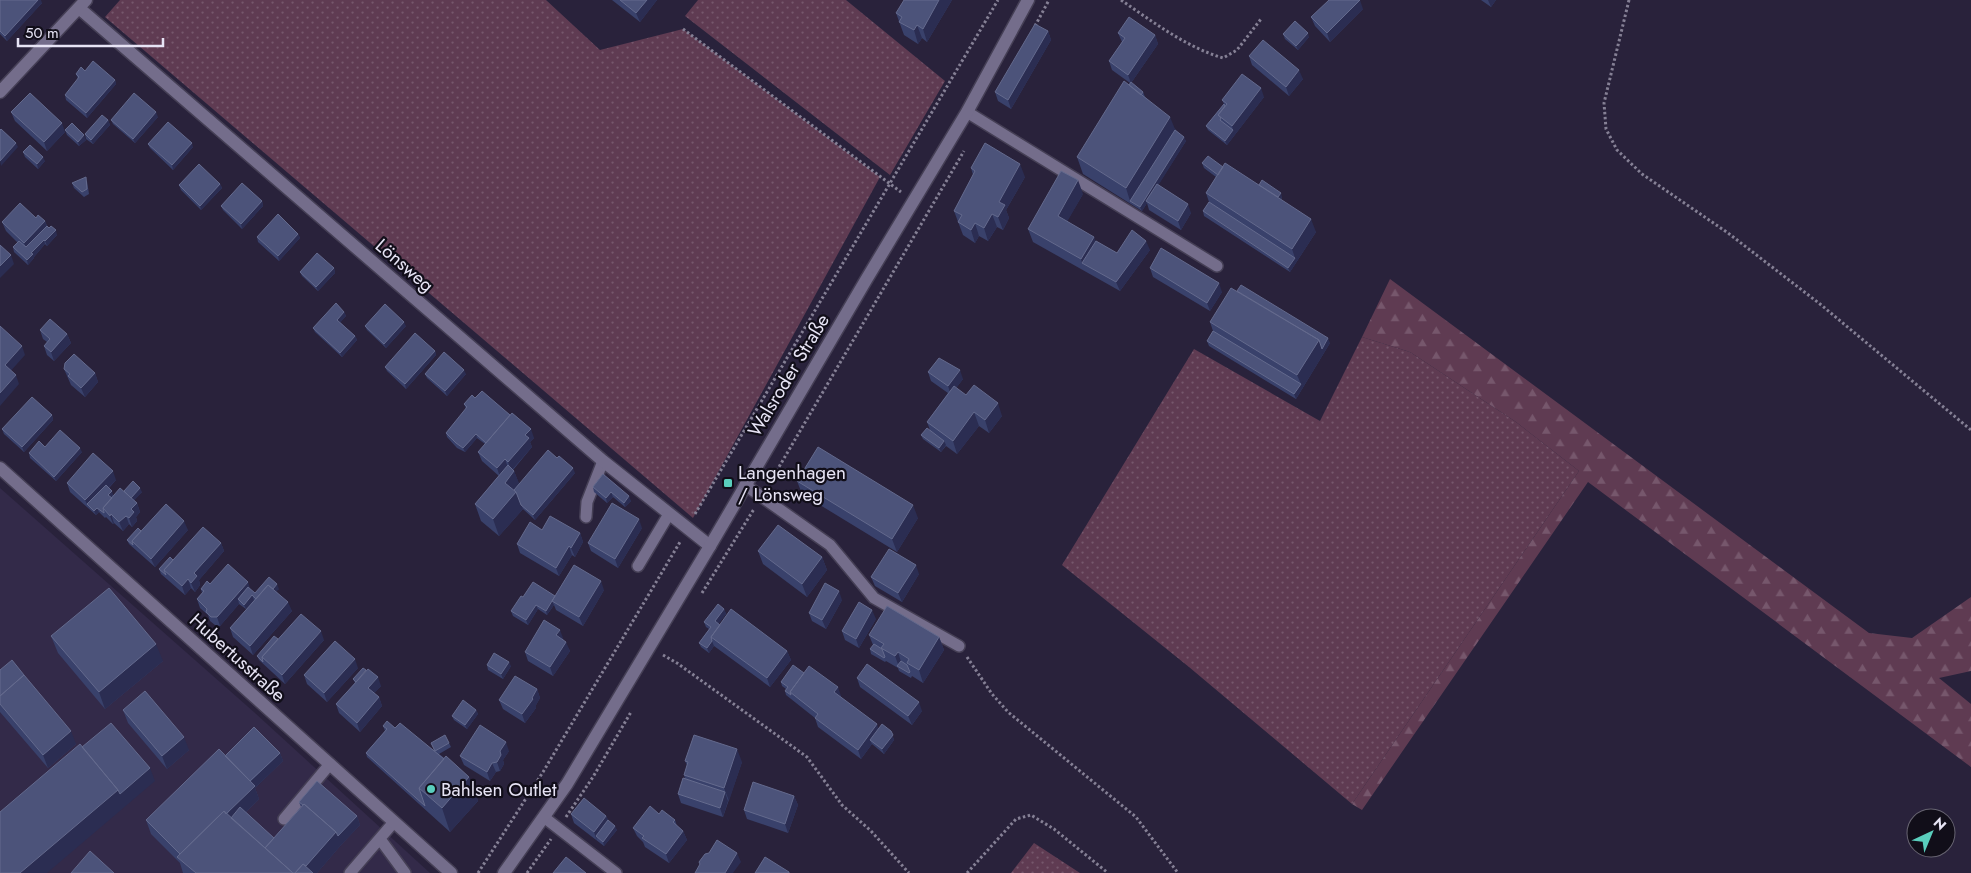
<svg xmlns="http://www.w3.org/2000/svg" width="1971" height="873" viewBox="0 0 1971 873" font-family="Jost,sans-serif">
<defs>
<pattern id="green-dots" width="8" height="8" patternUnits="userSpaceOnUse" patternTransform="scale(1.25)"><rect width="8" height="8" fill="#5f3b52"/><path d="M2 2h.1M6 6h.1" fill="none" stroke="#76576c" stroke-width="1.8" stroke-linecap="round"/></pattern>
<pattern id="forest-firs" width="22" height="20" patternUnits="userSpaceOnUse" patternTransform="scale(1.25)"><rect width="22" height="20" fill="#5f3b52"/><path d="M5 1l3.5 6h-7zM16 11l3.5 6h-7z" fill="#76576c"/></pattern>
</defs>
<rect width="100%" height="100%" fill="#29223b"/>
<!-- built -->
<path fill="#332a49" d="M0 488 255 713 430 873H0Z"/>
<!-- green -->
<path fill="url(#green-dots)" d="M120 0H546L600 50 683 29 880 177 693 518 105 17Z
M698 0H846L945 81 890 175 685 16Z
M1362 337 1410 352 1516 422 1579 471 1352 804 1189 667 1062 565 1194 349 1320 421Z
M1034 843 1080 873H1011Z"/>
<!-- forest -->
<path fill="url(#forest-firs)" d="M1390 279 1869 633 1912 638 1971 597V671L1939 678 1971 704V767L1588 482 1362 810 1352 804 1579 471 1516 422 1410 352 1362 337Z"/>
<g fill="none" stroke-linecap="round" stroke-linejoin="round">
<defs>
<path id="service" d="M967 112 1217 266
M745 485 830 545 874 598 959 646
M586 517 587 502 603 461
M638 566 669 514
M545 818 616 873
M284 819 330 764
M380 839 405 873
M350 873 394 822"/>
<path id="minor" d="M79 8 603 461 710 546
M0 92 86 0
M0 468 451 873"/>
<path id="tertiary" d="M504 873 567 784 710 546 866 280 967 112 1028 0"/>
</defs>
<!-- service casing -->
<use href="#service" stroke="#453f55" stroke-width="14"/>
<!-- minor casing -->
<use href="#minor" stroke="#453f55" stroke-width="15"/>
<!-- tertiary casing -->
<use href="#tertiary" stroke="#453f55" stroke-width="15"/>
<!-- path -->
<path stroke="#858095" stroke-width="3" stroke-dasharray="2.5 2.5" stroke-linecap="butt" d="M1121 0C1153 22 1186 47 1223 58L1237 50 1261 19
M1629 0 1604 103 1606 129 1617 150 1642 174 1728 233 1820 304 1971 430
M1035 26 1049 0
M683 29 901 192
M769 484 964 151
M695 514 998 0
M702 593 754 509
M663 655 677 663 807 757 842 805 871 831 909 873
M967 657 992 694 1008 712 1136 817 1178 873
M566 817 593 777 631 712
M478 873 543 772 680 542
M527 873 551 839
M967 873 1016 819 1031 815 1054 829 1108 873"/>
<!-- service -->
<use href="#service" stroke="#746d8b" stroke-width="11"/>
<!-- minor -->
<use href="#minor" stroke="#746d8b" stroke-width="12"/>
<!-- tertiary -->
<use href="#tertiary" stroke="#746d8b" stroke-width="12"/>
</g>
<!-- wall -->
<path fill="#39416b" d="M0 0 42 3 7 41 0 34Z
M612 0H657L640 22Z
M952 0 927 42 922 38 918 44 904 35 896 13Z
M1481 0H1496L1491 7Z
M1363 9 1330 42 1315 26 1311 17Z
M1048 31 1051 40 1011 109 998 101 995 92Z
M1118 33 1155 35 1158 44 1131 83 1143 92 1145 97 1186 141 1158 185 1191 213 1181 230 1149 210 1147 203 1142 211 1083 174 1077 157 1130 83 1112 70 1109 61 1122 42Z
M1283 34 1309 37 1298 50 1285 39Z
M1249 56 1303 79 1289 96 1252 65Z
M85 71 115 80 116 84 87 118 66 100 65 95 78 79 76 74Z
M1264 97 1227 145 1208 130 1206 126 1224 104 1222 100Z
M11 112 65 132 47 151 15 121Z
M158 117 135 143 113 124 111 120Z
M108 120 110 125 93 144 86 139 85 134Z
M65 130 86 140 79 146 67 135Z
M148 144 193 147 173 170 150 148Z
M23 152 45 161 38 169 25 157Z
M1202 163 1223 167 1282 197 1281 200 1316 232 1290 272 1204 216 1203 211 1209 202 1206 193 1216 177 1204 168Z
M971 168 1025 177 1006 210 1009 218 1003 230 997 227 988 241 979 236 975 243 963 235 954 211 973 175Z
M87 181 89 194 84 197 74 188 72 183Z
M220 184 222 188 201 210 181 190 179 185Z
M1083 194 1067 221 1096 241 1117 253 1150 250 1120 291 1033 242 1028 229Z
M262 201 263 206 242 229 223 210 221 206Z
M36 218 45 221 47 226 57 235 47 246 45 244 34 257V258L28 265 14 252 13 247 18 243 6 231 2 222Z
M298 234 300 238 279 261 258 242 257 237Z
M334 268 335 273 318 291 302 276 300 272Z
M1150 268 1222 292 1210 311 1153 277Z
M344 312 346 316 340 322 355 336 357 340 342 357 315 332 313 328Z
M1210 322 1330 343 1296 399 1209 346 1207 341 1213 331Z
M365 326H406L386 348 367 330Z
M40 330 67 334 71 343 54 361 47 355 44 346 47 342 43 339Z
M435 351 436 355 406 389 387 371 385 367Z
M64 369 95 373 98 382 85 397 71 385Z
M928 372 963 379 956 388 966 395 1002 416 989 433 979 426 957 454 946 446 941 452 923 439 921 435 930 430 927 422 948 393 931 381Z
M425 374H466L447 396 427 378Z
M475 398 534 438 530 442 532 447 513 470 514 471 519 484 575 473 535 520 523 509 499 536 481 521 475 504 499 476 482 461 478 452 485 444 477 438 465 452 457 448 447 437 446 433 466 409 464 404Z
M52 415 53 420 24 452 4 434 2 429Z
M45 447 82 452 56 481 30 458 29 453Z
M603 474 631 501 625 507 613 497 607 503 594 492 593 487Z
M116 480 109 488 113 495 124 491 142 492 134 500 137 503 140 512 136 517 137 521 132 527 129 524 123 531 114 523 113 524 106 517 105 518 99 512 96 515 70 492 67 483Z
M797 481 918 518 897 552 802 494Z
M642 528 618 568 591 551 588 543Z
M188 530 155 567 129 544 127 540 141 531Z
M542 530 580 533 583 542 575 557 572 555 559 576 520 553 517 544Z
M221 543 224 551 199 580 200 585 195 592 191 588 185 595 161 574 159 569 173 560Z
M758 551 822 557 827 570 807 597 763 564Z
M919 574 902 602 875 586 871 577Z
M210 584 250 589 255 593 279 589 276 591 292 611 253 655 233 637 230 628 255 600H254L246 609 239 604 220 626 215 625 210 621 208 615 200 608 197 599 202 593 201 589Z
M604 590 583 626 556 610 554 605 547 615 538 609 528 625 513 616 511 611 523 597 555 596Z
M842 600 826 629 812 621 809 613Z
M724 609 726 614 718 624 787 651 791 660 770 687 714 646 709 653 701 647 699 643 709 629 706 627 704 622Z
M876 619 859 648 845 640 842 631Z
M869 635 939 637 944 650 923 683 912 676 911 678 899 671 898 668 886 661 885 662 871 654 870 649 873 645Z
M51 636 163 661 105 709 58 653Z
M563 638V639L570 651 553 676 528 661 525 652Z
M278 639 324 640 285 684 259 660 257 656Z
M487 665 511 666 503 679 488 670Z
M358 668 327 702 307 684 304 675Z
M0 670 76 744 48 768 0 712Z
M804 673 841 696V697L878 728 891 731 894 740 884 754 872 744 861 759 818 727 815 718 786 695 785 691 786 689 782 686 781 682Z
M857 678 922 711 912 725 860 687Z
M353 679 381 686 374 693 379 697 382 706 360 732 339 713 336 704 355 683Z
M537 689 540 698 536 705V708L525 723 503 709 499 700Z
M123 710 189 750 167 769 128 723Z
M476 710 478 714 467 729 454 720 452 716Z
M383 726 395 728 434 750 431 743H449L451 747 439 754 469 777 478 801 450 832 367 757 366 753 385 731Z
M509 751 503 760 504 764 500 771 496 772 490 781 464 765 460 756Z
M280 753 283 761 255 788 259 799 246 812 274 838 301 807 299 802 357 816 360 825 341 845 317 873H183L180 863 151 834 146 820 225 756Z
M685 761 742 762 723 817 681 803 678 794 685 779 684 775 687 765Z
M794 796 798 805 788 833 747 819 744 810Z
M571 814 606 816 608 820 617 830 604 846 574 823Z
M659 814 675 820 677 826 683 831 687 840 669 863 645 847 643 842 637 836 633 828Z"/>
<!-- shaded-wall -->
<path fill="#2b2d52" d="M38 0H41L42 3 7 41 5 36Z
M647 0H657L640 22 636 13Z
M939 0H952L927 42 923 29Z
M1360 0 1363 9 1330 42 1327 33Z
M1488 0H1496L1491 7Z
M917 25 922 38 918 44 914 30Z
M1048 31 1051 40 1011 109 1008 100Z
M1308 33 1309 37 1298 50 1296 46Z
M1155 35 1158 44 1131 83 1128 75Z
M1299 70 1303 79 1289 96 1286 87Z
M115 80 116 84 87 118 86 113Z
M1261 88 1264 97 1227 145 1225 141 1233 130 1232 126Z
M156 112 158 117 135 143 133 139Z
M1170 117 1177 134 1130 201 1126 188Z
M108 120 110 125 93 144 91 140Z
M62 123 65 132 47 151 44 142Z
M84 135 86 140 79 146 78 142Z
M1184 137 1186 141 1148 202 1146 201 1147 203 1142 211 1140 207Z
M16 143 18 147 1 166 0 161Z
M192 143 193 147 173 170 172 165Z
M43 157 45 161 38 169 37 164Z
M1020 164 1025 177 1006 210 1009 218 1003 230 998 217 999 202Z
M1078 180 1083 194 1063 229 1058 216Z
M220 184 222 188 201 210 200 206Z
M1281 193 1282 197 1276 207 1275 202Z
M262 201 263 206 242 229 241 224Z
M1188 204 1191 213 1181 230 1178 221Z
M992 214 997 227 988 241 984 228Z
M1311 219 1316 232 1290 272 1288 268 1295 258 1292 249Z
M45 221 48 230 28 252 24 243Z
M975 223 979 236 975 243 971 230Z
M56 230 57 235 47 246 45 241Z
M298 234 300 238 279 261 278 256Z
M1094 237 1099 250 1082 263 1081 259Z
M44 240 45 244 34 257V258L28 265 27 260 31 253Z
M1146 241 1150 250 1120 291 1116 282Z
M11 255 14 264 0 278V266Z
M334 268 335 273 318 291 316 287Z
M1219 283 1222 292 1210 311 1207 303Z
M344 312 346 316 339 324 337 320Z
M404 322 406 326 386 348 384 344Z
M67 334 71 343 54 361 51 352Z
M355 336 357 340 342 357 340 353Z
M1328 338 1330 343 1296 399 1294 394 1301 384 1297 375 1319 340Z
M22 346 25 355 8 374 5 365Z
M435 351 436 355 406 389 405 384Z
M464 370 466 374 447 396 445 391Z
M960 370 963 379 951 395 948 386Z
M95 373 98 382 85 397 81 388Z
M16 375 19 384 0 406V393Z
M998 403 1002 416 989 433 985 420Z
M974 412 979 426 957 454 953 441Z
M52 415 53 420 24 452 22 447Z
M531 429 534 438 530 442 532 447 511 471 508 462 525 435Z
M476 434 477 438 465 452 463 448Z
M944 441 946 445 941 452 939 448Z
M80 448 82 452 56 481 54 477Z
M505 459 508 468 500 477 497 468Z
M573 468 575 473 535 520 533 515Z
M113 471 116 480 90 507 87 504 85 500Z
M514 471 521 488 517 493 523 509 499 536 493 519 505 483Z
M140 488 142 492 131 504 130 499Z
M112 491 113 495 110 499 108 495Z
M611 492 613 497 607 503 606 498Z
M629 496 631 501 625 507 624 503Z
M137 503 140 512 136 517 137 521 132 527 129 518 131 509Z
M913 505 918 518 897 552 892 539Z
M97 508 99 512 96 515 94 511Z
M111 514 114 523 113 524 110 516Z
M126 516 129 524 123 531 119 522Z
M639 519 642 528 618 568 615 559Z
M184 521 188 530 155 567 151 559Z
M580 533 583 542 575 557 571 548Z
M221 543 224 551 199 580 200 585 195 592 191 583 194 573Z
M569 546 572 555 559 576 556 568Z
M822 557 827 570 807 597 802 584Z
M916 565 919 574 902 602 898 593Z
M188 579 191 588 185 595 182 586Z
M601 581 604 590 583 626 579 617Z
M248 582 251 591 238 599 239 604 220 626 217 617Z
M277 584 279 589 261 606 259 601Z
M839 591 842 600 826 629 822 620Z
M252 595 254 600 246 609 244 605Z
M555 596 552 601 554 605 547 615 546 611Z
M288 602 292 611 253 655 250 646Z
M536 605 538 609 528 625 526 620Z
M724 609 726 614 717 626 715 621Z
M872 610 876 619 859 648 856 639Z
M560 630 563 638 560 644 556 635Z
M321 631 324 640 285 684 282 675Z
M939 637 944 650 923 683 919 670Z
M712 641 714 646 709 653 707 648Z
M566 642 570 651 553 676 550 667Z
M156 644 163 661 105 709 99 692Z
M787 651 791 660 770 687 767 678Z
M898 652 902 665 899 667 895 656Z
M355 659 358 668 327 702 324 693Z
M509 662 511 666 503 679 501 674Z
M378 677 381 686 371 697 368 688Z
M838 687 841 696 838 701 834 692Z
M537 689 540 698 536 705V708L525 723 522 714Z
M379 697 382 706 360 732 357 723Z
M919 702 922 711 912 725 908 716Z
M476 710 478 714 467 729 465 725Z
M877 724 880 733 870 740 872 744 861 759 858 750Z
M71 731 76 744 48 768 43 755Z
M891 731 894 740 884 754 882 749Z
M184 737 189 750 167 769 162 756Z
M506 742 509 751 503 760 504 764 500 771 497 762 500 751Z
M737 749 742 762 729 801 724 788Z
M280 753 283 761 255 788 259 799 190 868 249 783Z
M492 763 496 772 490 781 487 772Z
M150 768 155 781 47 873H20L118 790Z
M469 777 478 801 450 832 442 808Z
M725 792 728 801 723 817 720 808Z
M794 796 798 805 788 833 785 824Z
M357 816 360 825 341 845 317 873H300L336 832Z
M606 816 610 825 596 836 597 841 594 832Z
M615 826 617 830 604 846 603 842Z
M683 831 687 840 669 863 666 854Z
M737 853 741 862 733 873H725Z"/>
<!-- building -->
<path fill="#4c537a" stroke="#646a8d" d="M0 0H38L5 36 0 31Z
M620 0H647L636 13Z
M904 0H939L923 29 917 25 914 30 899 22 902 17 896 13Z
M1329 0H1360L1327 33 1311 17Z
M1129 17 1155 35 1128 75 1109 61 1125 38 1118 33Z
M1295 21 1308 33 1296 46 1283 34Z
M1035 24 1048 31 1008 100 995 92Z
M1263 40 1299 70 1286 87 1249 56Z
M93 61 115 80 86 113 65 95 79 77 76 74 81 67 85 71Z
M1242 74 1261 88 1232 126 1218 115 1227 104 1222 100Z
M1124 81 1170 117 1126 188 1077 157Z
M1131 82 1143 92 1141 95 1129 85Z
M30 93 62 123 44 142 11 112Z
M134 93 156 112 133 139 111 120Z
M1224 104 1225 106 1218 115 1221 118 1220 120 1233 130 1225 141 1206 126Z
M102 115 108 120 91 140 85 134Z
M168 122 192 143 172 165 148 144Z
M72 123 84 135 78 142 65 130Z
M1 129 16 143 0 161V130Z
M1175 130 1184 137 1140 207 1130 201Z
M985 143 1020 164 999 202 1005 205 998 217 992 214 984 228 975 223 971 230 958 222 962 215 954 211 975 171 971 168Z
M30 145 43 157 37 164 23 152Z
M1208 156 1223 167 1218 175 1202 163Z
M1225 163 1311 219 1292 249 1206 193Z
M199 164 220 184 200 206 179 185Z
M1061 171 1078 180 1058 216 1094 237 1081 259 1028 229Z
M86 177 87 189 82 192 72 183Z
M1262 180 1281 193 1278 197 1259 185Z
M242 183 262 201 241 224 221 206Z
M1157 184 1188 204 1178 221 1146 201Z
M1209 202 1295 258 1288 268 1203 211Z
M20 203 36 218 38 215 45 221 24 243 2 222Z
M278 214 298 234 278 256 257 237Z
M47 226 49 228 51 226 56 230 45 241 44 240 31 253 33 254 27 260 13 247 19 241 26 247Z
M1132 230 1146 241 1116 282 1082 263 1096 241 1117 253Z
M0 245 11 255 0 266Z
M1161 248 1219 283 1207 303 1150 268Z
M317 253 334 268 316 287 300 272Z
M1241 285 1328 338 1322 349 1319 340 1237 291Z
M1231 288 1319 340 1297 375 1210 322Z
M336 303 344 312 337 320 355 336 340 353 313 328Z
M385 304 404 322 384 344 365 326Z
M50 319 67 334 51 352 44 346 50 339 40 330Z
M0 326 22 346 5 365 16 375 0 393Z
M1213 331 1301 384 1294 394 1207 341Z
M415 333 435 351 405 384 385 367Z
M444 352 464 370 445 391 425 374Z
M74 354 95 373 81 388 68 376 70 374 64 369 65 363Z
M939 358 960 370 948 386 928 372Z
M974 385 998 403 985 420 974 412 953 441 927 422 954 386 966 395Z
M482 391 510 415 486 443 476 434 463 448 456 443 446 433 467 407 464 404 472 395 475 398Z
M32 397 52 415 22 447 2 429Z
M512 413 531 429 525 435 529 438 508 462 505 459 497 468 478 452Z
M927 428 944 441 939 448 921 435Z
M60 430 80 448 54 477 29 453 39 441 45 447Z
M818 447 913 505 892 539 797 481Z
M548 450 557 458 559 456 573 468 533 515 521 505 516 492 514 490Z
M93 453 113 471 85 500 67 483Z
M508 465 514 471 505 483 516 492 493 519 475 504Z
M603 474 629 496 624 503 611 492 606 498 593 487Z
M133 481 140 488 131 498 124 491Z
M106 485 112 491 108 495 112 498 103 508 104 512V513L97 508 94 511 87 504Z
M120 488 137 503 131 509 134 512 129 518 126 516 119 522 111 514 110 516 103 508Z
M612 503 639 519 615 559 588 543Z
M166 504 184 521 151 559 132 541Z
M550 516 580 533 571 548 569 546 556 568 517 544 530 522 542 530Z
M778 525 822 557 802 584 758 551Z
M203 527 221 543 194 573 197 576 191 583 188 579 182 586 164 570Z
M138 528 141 531 132 541 133 545 127 540Z
M889 549 916 565 898 593 871 577Z
M170 557 173 560 164 570 166 575 159 569Z
M228 564 248 582 217 617H211L206 612 207 609 197 599 204 591 201 589 207 581 210 584Z
M574 565 601 581 579 617 552 601Z
M269 577 277 584 273 589 268 585 256 599 252 595 244 605 238 599 248 587 255 593Z
M533 582 555 596 546 611 536 605 526 620 511 611 521 596 523 597Z
M825 583 839 591 822 620 809 613Z
M268 585 288 602 250 646 230 628Z
M109 588 156 644 99 692 51 636Z
M859 602 872 610 856 639 842 631Z
M718 604 724 609 715 621 720 625 711 637 712 641 707 648 699 643 711 627 704 622Z
M887 606 939 637 919 670 907 663 909 659 898 652 895 656 881 648 884 644 869 635Z
M731 609 787 651 767 678 711 637Z
M301 614 321 631 282 675 262 657Z
M544 620 560 630 556 635 566 642 550 667 525 652Z
M274 636 278 639 262 657 263 662 257 656Z
M335 641 355 659 324 693 304 675Z
M874 644 882 649 885 657 884 658 870 649Z
M494 653 509 662 501 674 487 665Z
M12 660 24 675 0 696V670Z
M901 661 907 665 910 672 909 673 897 666Z
M867 664 919 702 908 716 857 678Z
M793 665 804 673 790 692 791 695 785 691 788 687 781 682Z
M809 666 838 687 834 692 877 724 858 750 815 718 818 714 790 692Z
M363 668 366 670 356 682 353 679Z
M368 669 378 677 368 688 379 697 357 723 336 704Z
M24 675 71 731 43 755 0 704V696Z
M515 676 537 689 532 698 533 699 522 714 499 700Z
M145 691 184 737 162 756 123 710Z
M463 700 476 710 465 725 452 716Z
M387 721 395 728 400 723 444 759 419 788 425 806 366 753 387 729 383 726Z
M111 723 150 768 120 794 118 790 82 747Z
M882 724 891 731 893 735 882 749 870 740Z
M480 725 506 742 500 751 501 755 497 762 492 763 487 772 460 756Z
M254 727 280 753 250 781 225 756Z
M445 735 449 743 435 751 431 743Z
M694 735 737 749 724 788 684 775 688 762 685 761Z
M80 744 118 790 20 873H0V812Z
M219 749 255 786 226 814 224 811 180 854 146 820Z
M446 756 469 777 442 808 419 788Z
M683 778 725 792 720 808 678 794Z
M317 781 357 816 338 836 336 832 304 804 303 805 299 802Z
M753 782 794 796 785 824 744 810Z
M584 798 606 816 594 832 571 814Z
M304 804 336 832 306 866 303 864 295 873H293L265 848Z
M650 806 659 814 662 810 675 820 673 822 683 831 666 854 642 838 644 836 633 828Z
M240 807 274 838 265 848 231 818Z
M224 811 293 873H196L177 857Z
M608 820 615 826 603 842 596 836Z
M717 840 737 853 725 873H695L700 864 699 862 705 854 709 853Z
M90 851 114 873H71Z
M566 857 586 873H553Z
M765 857 789 872V873H755Z
M303 864 313 873H295Z"/>
<!-- markers -->
<g fill="#5acebd" stroke="#110e19" stroke-width="2">
<rect x="723" y="478" width="10" height="10" rx="2.5"/>
<circle cx="431" cy="789" r="5"/>
</g>
<g text-anchor="middle" stroke-width="4.5" stroke-linejoin="round" paint-order="stroke">
<!-- street labels -->
<g font-size="19" fill="#e7e4f5" stroke="#110e19">
<text transform="translate(405 265) rotate(41)" y="7">Lönsweg</text>
<text transform="translate(788 375) rotate(-59)" y="7">Walsroder Straße</text>
<text transform="translate(238 657) rotate(42)" y="7">Hubertusstraße</text>
</g>
<!-- poi labels -->
<g font-size="19" fill="#e7e4f5" stroke="#110e19" text-anchor="start">
<text x="738" y="479">Langenhagen<tspan x="738" dy="22">/ Lönsweg</tspan></text>
<text x="441" y="796">Bahlsen Outlet</text>
</g>
</g>
<!-- north arrow -->
<g transform="translate(1931 833) rotate(44)"><circle r="24" fill="#110e19" stroke="#676471"/>
<path d="M0-4L9 19L0 12L-9 19Z" fill="#5acebd"/>
<text y="-8" font-size="14" font-weight="bold" text-anchor="middle" fill="#e7e4f5">N</text>
</g>
<!-- scale -->
<path d="M18 38v8h145v-8" fill="none" stroke="#e7e4f5" stroke-width="2.5"/>
<text x="25" y="38" font-size="15" fill="#e7e4f5" stroke="#110e19" stroke-width="4" paint-order="stroke">50 m</text>
</svg>
